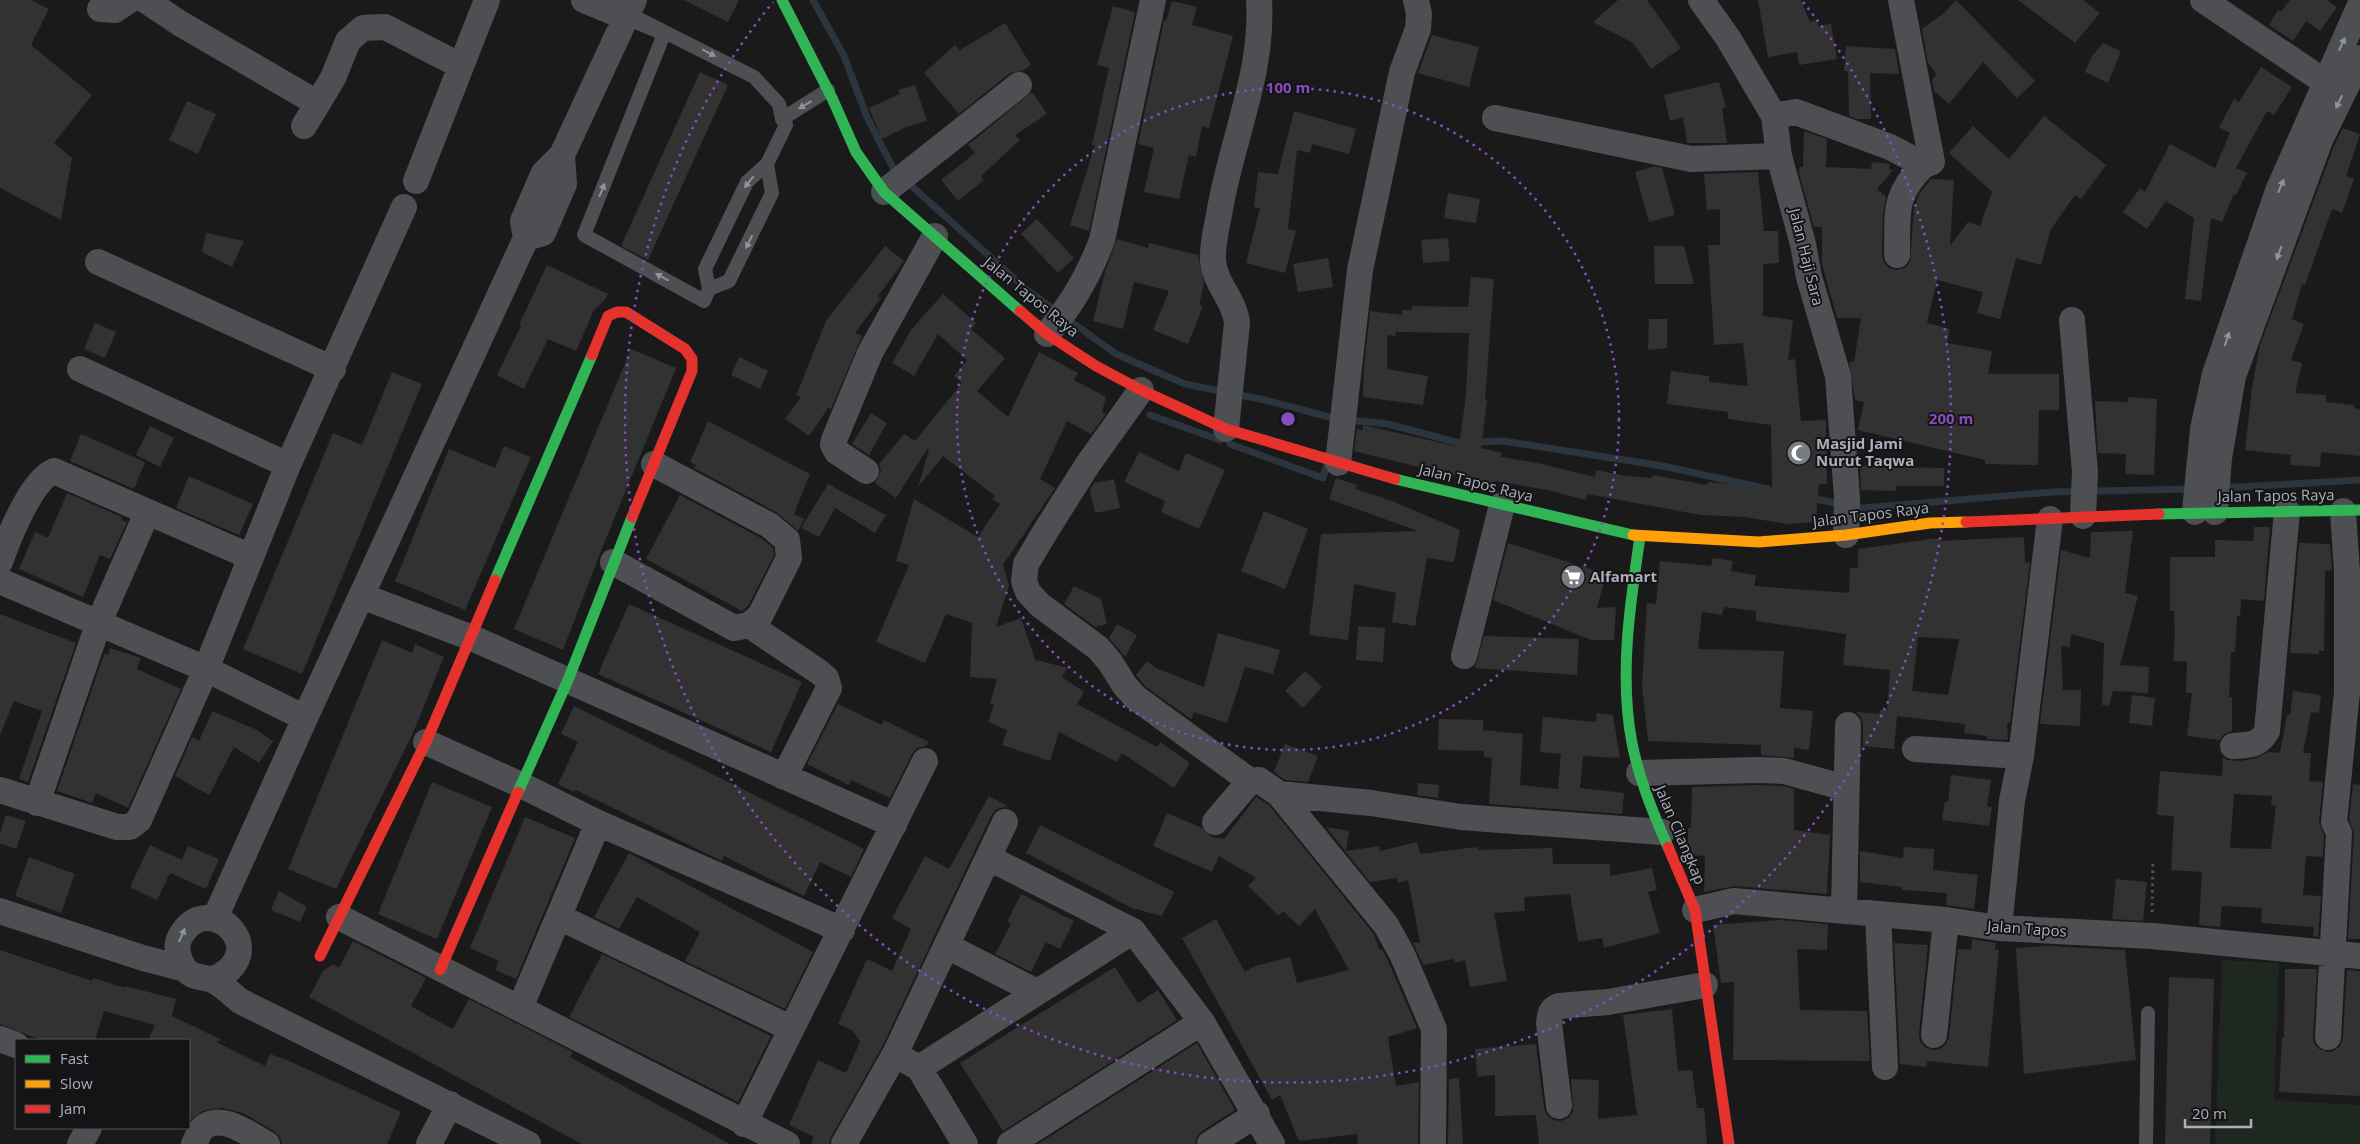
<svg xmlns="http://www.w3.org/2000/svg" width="2360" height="1144" viewBox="0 0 2360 1144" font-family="'Open Sans',sans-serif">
<rect width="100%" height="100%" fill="#1a1a1a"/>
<!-- green -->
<path fill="#1f2721" d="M2222 960 2279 963 2274 1100 2360 1105V1144H2215Z"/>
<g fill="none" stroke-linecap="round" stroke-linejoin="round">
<!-- stream -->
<path stroke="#2c353d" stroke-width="7" d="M813 0 844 56 867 117 893 168 899 173
M906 181 1027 290 1116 354 1185 384 1265 400 1337 419
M1150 415 1220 440
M1348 420 1388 424 1459 443 1503 441 1663 466 1768 489
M1230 444 1323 478 1326 467
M2221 488 2360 480
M1810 498 1841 504
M1852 506 1863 508 2053 492 2192 489"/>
</g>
<!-- building -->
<path fill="#323232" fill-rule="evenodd" d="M0 0H31L49 9 31 45 92 95 54 143 72 158 61 220 0 188Z
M684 0H739L728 22Z
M1618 0H1647L1681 48 1651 69 1633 43 1593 22Z
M1758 0H1801L1810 22 1817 20 1818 26 1831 24 1837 59 1799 65 1797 52 1768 57Z
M1956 0 2035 81 2017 98 1983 62 1949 104 1934 91 1932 80 1936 74 1928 63 1922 29 1944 13Z
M2018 0H2083L2100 13 2075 43Z
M2290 0H2327L2337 7 2320 31 2306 21 2293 41 2269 25 2278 10 2281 12Z
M1172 1 1197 7 1192 25 1233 36 1209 128 1202 126 1196 157 1189 155 1179 199 1144 192 1154 148 1138 144 1164 20 1166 21Z
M1113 6 1135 12 1089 231 1070 225 1095 145H1092L1109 68 1097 65Z
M1005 23 1031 65 1022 71 1010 73 959 114 924 73 955 45 960 50Z
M1432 35 1479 47 1469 87 1418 73Z
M2103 43 2121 51 2108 83 2085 72 2092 56Z
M1846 46 1895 49 1899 74 1870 73 1871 119H1857L1849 116 1848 71H1844Z
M2261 67 2292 87 2274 115 2267 111 2236 168 2247 173 2236 195 2234 194 2222 222 2211 218 2201 301 2185 299 2194 218 2166 201 2147 229 2123 212 2140 188 2145 192 2170 144 2215 168 2230 133 2219 127 2234 99 2239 102Z
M700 72 728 85 648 260 621 246Z
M1719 82 1726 107 1722 108 1727 143H1687L1683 117 1670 121 1664 95Z
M915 85 927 121 904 128 882 139 869 108 900 94 898 90Z
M1032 92 1047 114 1015 135 1020 140 981 176 984 180 958 201 941 180 975 153 968 145Z
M187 101 216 114 198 154 169 140Z
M1294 111 1356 129 1349 154 1312 144 1310 153 1297 150 1288 229 1296 231 1285 273 1246 263 1260 208 1254 207 1258 172 1278 174Z
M2044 116 2106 165 2081 199 2075 195 2051 229 2041 265 2016 258 2000 319 1977 313 1983 292 1937 280 1927 323 1950 329 1947 343 1992 351 1988 374H2059V410H2039L2038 465 1985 464V460L1858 430 1864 402 1855 400 1849 362H1854L1861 318H1837L1822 264V227H1814L1799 174 1800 167H1803L1804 131 1827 139 1826 167 1871 169 1872 162 1890 164 1889 170H1893L1877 189 1886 197 1883 216 1882 255 1884 263 1889 268 1897 270 1905 268 1910 262 1914 209 1919 194 1931 179 1954 180 1950 246 1968 222 1980 226 1992 192 1949 153 1973 126 2009 159Z
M2343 128 2360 134 2346 176 2354 179 2342 213 2332 209 2305 285 2302 284 2292 319 2304 324 2291 360 2302 363 2295 393 2326 395V402L2354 405V408L2360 409V456L2321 452 2320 467 2290 465 2291 455 2245 450 2252 388 2260 345 2334 146Z
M1654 166 1662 168 1675 215 1649 222 1635 172Z
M1758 172 1764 231H1778L1779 263 1763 264V316L1793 320 1788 360 1795 359 1801 421 1826 420 1827 484H1819L1816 522 1787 524 1744 517 1701 515 1587 494 1586 500 1547 490 1495 481 1494 486 1424 466 1423 468 1354 451 1357 429 1363 430V425L1459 447 1466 394 1469 333 1395 332 1396 336 1387 335V369L1428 376 1423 405 1363 397 1364 367 1370 311 1402 315V310H1412V306L1468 307 1471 277 1494 279 1485 400H1487L1481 448 1502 453 1501 457 1537 463 1595 477 1596 470 1625 476 1652 478 1653 475 1707 485 1708 482 1772 488 1771 425 1728 419V412L1667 404 1671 371 1709 376V382L1748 386 1743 343 1714 345 1708 245H1720V209L1707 210 1704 174Z
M1448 193 1480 199 1476 223 1444 218Z
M1037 219 1074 258 1058 273 1021 234Z
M206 233 244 241 232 267 202 252Z
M1448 238 1450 261 1423 263 1421 240Z
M1117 239 1148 248 1149 243 1198 255 1204 284 1199 305 1203 306 1188 344 1153 330 1169 291 1134 282 1123 329 1093 321 1105 272Z
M885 246 904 261 878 296 881 298 855 333 862 336 831 409 828 408 809 436 785 419 801 397 796 396 826 321Z
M1654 246H1684L1694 284H1655Z
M1328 258 1333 287 1298 292 1293 264Z
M547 265 608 294 605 300 594 310 576 351 548 339 524 389 497 375 521 326 519 325Z
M943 294 976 323 971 329 1005 358 977 391 1008 417 1039 352 1078 373 1074 380 1106 397 1102 412 1106 414 1091 434 1067 421 1040 479 1055 488 1003 565 1009 585 996 627 1021 618 1036 662 1037 660 1067 668 1062 677 1084 692 1077 704 1157 747 1160 742 1190 763 1174 788 1122 753 1117 762 1059 732 1050 761 1002 745 1007 730 988 722 994 705 990 704 997 679 970 677 972 623 946 614 925 663 876 642 909 565 896 561 914 499 978 537 1000 504 992 499 995 496 943 456 918 487 929 450 927 449 896 498 875 483 881 472 879 464 904 434 915 441 962 383 954 376 967 360 938 334 914 376 892 363 911 330Z
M1649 319H1667V348L1648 350Z
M95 323 116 332 105 358 84 349Z
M631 349 676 368 599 556 563 650 514 629Z
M739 357 768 371 760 389 731 375Z
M392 372 422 384 302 674 243 649 333 433 362 445Z
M2128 397 2157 399 2154 475 2125 474 2126 454 2098 453 2095 401 2128 402Z
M871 413 887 423 869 455 852 444Z
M708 421 810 474 794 514 804 519 798 531 776 512 694 468 696 465 690 462Z
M150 426 174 438 160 467 136 455Z
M81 434 145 462 134 489 70 461Z
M504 446 531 457 465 610 395 581 449 449 495 468Z
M1139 452 1179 471 1186 453 1225 470 1199 529 1161 512 1165 501 1124 482Z
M1860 466 1944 468V486H1896V491L1861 490Z
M189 476 253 504 239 535 176 508Z
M1336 478 1357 485 1356 489 1392 501 1460 530 1454 562 1427 558 1415 626 1392 622 1396 593 1354 584 1348 640 1309 635 1321 534 1418 531 1329 499Z
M1114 479 1120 508 1095 513 1090 490 1094 483Z
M828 484 886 515 875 533 835 508 819 537 801 528Z
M67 493 122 517 121 520 127 522 110 559 100 555 83 597 19 569 35 532 48 538Z
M680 495 761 538 773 548 774 555 748 606 742 611 646 559Z
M1264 511 1308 529 1285 589 1241 571Z
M2254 527H2270L2264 601 2241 599 2240 616H2237L2235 652H2231L2229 697H2232V731L2224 734 2219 740 2187 736 2192 693H2186L2187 662 2173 661 2175 635 2174 611H2170V557H2215V540L2253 541Z
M2133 531 2125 593 2138 596 2120 665 2149 667 2148 693 2113 691 2109 706 2102 705 2104 643 2071 634 2070 647 2061 646 2063 690H2081L2080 726 2040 724 2061 550 2090 558 2091 532Z
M2024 537 2025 562 2030 563 2010 723H2007L2008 740 1987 739V736L1964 733 1965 724 1897 716 1894 749 1863 746V725L1861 717 1856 712 1879 714 1880 710H1887L1890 670 1843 665 1846 634 1756 621V611L1724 607 1722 615 1702 612 1698 649 1784 651 1780 708 1813 711 1809 750 1794 748V758L1761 755V745L1648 741 1642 686 1647 603 1656 604 1660 561 1711 566 1713 558 1733 561 1731 571 1756 575 1754 586 1849 593 1850 568H1858V549L1931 539 1940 538V541ZM1918 637 1959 639 1948 695 1912 691Z
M1508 543 1606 574 1597 608 1616 607 1614 640H1591L1493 600Z
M2299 543 2330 544 2332 570 2325 571 2324 651H2319V654L2290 653Z
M1074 586 1101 599 1107 624 1095 627 1064 604Z
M629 604 802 682 771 752 598 674Z
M0 614 76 643 28 782 19 779 42 711 14 701 0 735Z
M1117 624 1137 635 1125 657 1109 638Z
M1358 626 1385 628 1383 662 1356 660Z
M1218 633 1280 650 1273 674 1245 667 1227 723 1194 712 1191 719 1188 717 1146 687 1136 675 1147 661 1156 668 1204 687Z
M1484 636 1579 639 1577 675 1475 668Z
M382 640 412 653 415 644 444 657 412 735 336 889 288 869Z
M110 648 141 658 137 669 181 689 128 808 96 793 92 803 57 791 104 654 108 655Z
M1305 671 1322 687 1303 708 1285 691Z
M2293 691 2321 695 2319 713 2311 712 2303 753H2311L2309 781 2323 782 2319 821 2324 836 2323 857 2306 856 2303 895 2321 896 2318 937 2313 936 2314 927 2261 923 2262 908 2222 906 2220 927 2199 925 2202 872 2171 870 2174 816 2157 815 2160 771 2222 776 2223 757 2227 760 2240 761 2256 758 2269 752 2280 753 2287 714 2290 715ZM2234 794 2272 796 2271 805 2276 806 2271 849 2230 848Z
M2132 695 2155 698 2152 726 2129 723Z
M838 704 882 725 884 720 929 742 926 746 917 748 912 754 890 798 851 780 849 785 807 764Z
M574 706 864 849 851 877 820 862 804 896 724 856 722 861 576 790 574 792 558 784 578 742 561 734Z
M212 711 255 729 273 741 259 763 234 747 209 795 175 776 192 737 199 741Z
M1597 713 1613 715 1620 758 1583 756 1580 788 1624 793 1622 814 1489 804 1492 758 1484 757V751L1438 750 1439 719 1483 720V730L1523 734 1520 785 1558 789 1561 754 1540 752 1543 717 1596 722Z
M1285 744 1318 756 1308 782 1285 780 1274 772Z
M1951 775 1991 780 1987 806 1992 807 1989 826 1942 820 1945 801 1948 802Z
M432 782 492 807 437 939 378 914Z
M1418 783 1439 785 1438 798 1417 795Z
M2353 784 2360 785V939H2348L2354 834 2349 819Z
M1757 785 1782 786 1794 789V830L1830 835 1827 894 1735 886 1704 892 1705 856 1688 855V828H1691L1692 787Z
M989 796 1008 806 997 809 991 816 882 1047 831 1137 829 1144H811L814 1137 789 1125 818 1060 846 1073 860 1042 852 1030 838 1024 867 959 892 971 911 929 892 918 925 856 949 869Z
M1256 797 1269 805 1373 933 1380 950 1382 949 1388 961 1417 1028 1388 1037 1396 1086 1419 1082 1418 1144H1358L1357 1134 1299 1141 1280 1095 1272 1100 1182 938 1216 919 1245 972 1255 966 1290 957 1297 983 1349 970 1315 909 1299 926 1283 911 1279 916 1248 886 1256 878 1219 856 1212 872 1153 846 1167 813 1202 828 1212 837 1224 839Z
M6 815 26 821 16 849 0 843V833Z
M525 817 575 838 516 979 495 970 499 961 470 948Z
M1040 825 1174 892 1162 916 1132 908 1026 853Z
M1326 827 1349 831 1346 851 1379 846 1380 851 1417 842 1420 854 1477 847 1478 850 1552 848 1553 864H1610V876L1652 868 1657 890 1648 892 1660 933 1604 948 1602 938 1578 942 1570 894 1524 897 1525 911 1494 913 1507 981 1470 987 1465 960 1455 963 1454 959 1423 965 1413 943 1420 942 1408 880 1398 883 1397 878 1370 882Z
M150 845 182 860 188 846 219 859 206 889 170 873 157 900 130 887Z
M1904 847 1934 849 1933 870 1978 875 1974 909 1946 905 1947 893 1902 890V887L1860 882V851L1903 858Z
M629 853 813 952 785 1009 685 961 700 932 637 897 619 929 594 917Z
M29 857 75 874 61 913 15 896Z
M2116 879 2147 882 2143 921 2112 919Z
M279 891 307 907 300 922 271 910Z
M1021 894 1074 921 1060 949 1046 942 1031 972 995 954 1011 924 1007 922Z
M1779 920 1828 924 1827 950 1797 949 1800 1010 1867 1011 1870 1061 1733 1060 1734 982 1721 983 1713 925Z
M1972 939 1996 943 1995 950H1999L1988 1067 1927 1061 1926 1067 1900 1064 1894 943 1928 945 1919 1033 1920 1041 1925 1047 1933 1050 1940 1049 1946 1044 1949 1037 1958 949 1971 950Z
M353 941 426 978 411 1006 430 1017 453 1029 469 999 573 1052 570 1057 730 1144H582L309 997 323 971 333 964 339 968Z
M2047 946 2125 950 2136 1060 2024 1074 2016 948Z
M0 950 92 981 93 978 125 988V986L176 999 172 1016 222 1040 216 1042 265 1066 270 1054 287 1060 401 1112 387 1144H282L280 1137 274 1131 243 1113 222 1108 205 1110 189 1121V1040H148L155 1025 104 1011 95 1040H41L0 1024Z
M602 954 771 1036 738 1102 569 1017Z
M1115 967 1138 1003 1158 990 1177 1020 1003 1131 960 1063Z
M2285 969H2317L2313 1037 2314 1043 2319 1049 2328 1052 2334 1051 2340 1046 2343 1038 2347 970 2360 971V1096L2279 1092 2282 1038H2284Z
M2169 977 2214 979 2210 1144H2165Z
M1672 1009 1678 1071 1692 1070 1697 1108H1704L1707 1144H1539L1536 1115 1495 1116V1075L1477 1077 1475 1049 1536 1044 1544 1108 1547 1115 1553 1120 1561 1121 1568 1118 1573 1112 1571 1079 1599 1080 1598 1119 1637 1115 1623 1015Z
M1197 1043 1235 1110 1202 1131 1197 1137 1195 1144H1038Z
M1459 1078 1463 1144H1448L1449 1079Z"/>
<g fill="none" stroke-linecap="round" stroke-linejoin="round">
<!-- path -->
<path stroke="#505155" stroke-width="3" stroke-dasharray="2.5 4" stroke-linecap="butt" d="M2152 912 2153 860"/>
<!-- lane -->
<path stroke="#4e4f53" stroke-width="14" d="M627 18 664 34 584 235 704 301 709 289 705 269 747 182 767 164 786 125 782 119 779 104 754 77 629 14
M782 119 828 90
M709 289 729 281 772 193 767 164
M2146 1144 2148 1013"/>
<!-- street -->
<path stroke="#4e4f53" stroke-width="26" d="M145 0 181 24 317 103
M584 0 627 18
M1701 0 1728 38 1774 116 1779 156 1803 244 1809 277 1838 376 1847 498 1846 535
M2203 0 2325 82
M100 9 115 10 130 0
M1774 116 1796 112 1890 147 1924 165 1932 162 1901 0
M1495 118 1691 159 1779 156
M304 126 333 78 348 41 363 28 385 27 461 66
M416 181 487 0
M884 192 1019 85
M526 238 543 233 564 184 562 155
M1897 255C1898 214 1892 196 1924 165
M98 262 333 369
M2072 320 2085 472 2083 516
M1047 334C1072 305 1089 275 1102 240L1153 0
M80 369 288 465
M1141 390 1088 464 1045 532 1026 564 1024 581 1028 592 1040 605 1098 648 1110 662 1125 686 1136 698 1250 781
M1226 429 1237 323C1235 300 1214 283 1213 260 1212 246 1216 230 1219 215 1230 144 1264 73 1259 0
M1338 463 1360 270 1402 72 1418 29 1419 14 1416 0
M866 471 837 452 833 445 834 440 870 353 935 236
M2195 512 2203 429 2215 374 2278 191 2360 5
M2215 512 2219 458 2233 376 2320 140 2360 58
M0 562C8 539 31 480 54 471L251 557
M613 562 734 628 749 625 760 616 789 558 787 540 769 525 654 464
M0 581 206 669 305 718
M362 596 472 638 894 825
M749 625 819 672 826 678 829 688 784 777
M1464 656 1502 505
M426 742 521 785 598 823 842 930
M2233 746C2249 745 2259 746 2267 731L2287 511
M1915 749 2021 756
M1639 773 1757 770 1784 771 1846 788
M0 790 117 827H130L139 820 206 669 288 465 404 207
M1279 794 1371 803 1461 817 1662 832
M37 803 99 622 147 513
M1215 822 1250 781 1259 780 1279 794 1386 925 1402 954 1434 1029 1433 1144
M989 858 1133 931 1202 1022 1272 1144
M1695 910 1734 901 1946 920 1999 928 2152 936 2360 956
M1844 910 1848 725
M0 911 143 958 185 969
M1878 914 1885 1067
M339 917 787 1144
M559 917 790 1028
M215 918 305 718 526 238 523 221 539 184 544 173 562 155 634 0
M1999 928 2012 801 2021 756 2050 519
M947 946 1037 992
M212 980C277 953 208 885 180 937 175 947 178 961 185 969 193 979 203 976 213 980 222 985 232 994 240 1001L528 1144
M520 1008 598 823
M1934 1035 1946 920
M2328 1037 2339 833 2334 822 2347 692V572L2343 511
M0 1039 16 1045
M905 1060 919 1068 965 1144
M919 1068 1133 931
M1559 1106 1549 1023C1550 1013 1551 1009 1559 1006L1608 1002 1705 985
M744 1124 925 761
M80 1144 89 1128
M194 1144C197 1139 199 1130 204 1127 223 1113 250 1135 267 1144
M429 1144 450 1104
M844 1144 895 1054 1005 822
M1010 1144 1202 1022
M1210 1144 1257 1114"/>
<!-- fast -->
<path stroke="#30b455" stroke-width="11" d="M782 0 832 98 856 152 884 192 1020 311
M1395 479 1633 535
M2159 514 2360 510
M1640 537C1630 604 1619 676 1632 743 1639 779 1653 813 1668 847
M495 580 592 355
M518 792 568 680 632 517"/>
<!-- slow -->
<path stroke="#ff9f0a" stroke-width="11" d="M1633 535 1759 542 1846 535 1930 523 1966 522"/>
<!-- jam -->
<path stroke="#e5322d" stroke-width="11" d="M1020 311 1047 334 1096 366 1141 390 1226 429 1395 479
M592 355 608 316 617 312H626L685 349 692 359V371L632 517
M1966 522 2159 514
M1668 847 1695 910 1729 1144
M320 956 426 742 495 580
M440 970 518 792"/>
</g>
<!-- one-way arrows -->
<defs><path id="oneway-solid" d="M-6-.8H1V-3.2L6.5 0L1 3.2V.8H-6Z" transform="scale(1.25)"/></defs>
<g fill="#8f939c">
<use href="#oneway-solid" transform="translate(2342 44) rotate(-65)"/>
<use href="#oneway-solid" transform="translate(709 53) rotate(28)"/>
<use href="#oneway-solid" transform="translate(2339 102) rotate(116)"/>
<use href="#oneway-solid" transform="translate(805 105) rotate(149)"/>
<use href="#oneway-solid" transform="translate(749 182) rotate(128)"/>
<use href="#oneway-solid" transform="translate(2281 186) rotate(-67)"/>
<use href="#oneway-solid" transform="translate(602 190) rotate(-68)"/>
<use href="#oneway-solid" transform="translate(749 242) rotate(116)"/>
<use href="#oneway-solid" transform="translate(2279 253) rotate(110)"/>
<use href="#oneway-solid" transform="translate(662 277) rotate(-151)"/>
<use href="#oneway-solid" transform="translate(2227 339) rotate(-72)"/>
<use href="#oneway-solid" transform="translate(182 935) rotate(-66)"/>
</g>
<!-- distance rings -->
<g fill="none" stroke="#874dbe" stroke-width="2.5" stroke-dasharray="2.5 5">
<circle cx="1288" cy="419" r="331"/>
<path d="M1803 2A663 663 0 1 1 773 2"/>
</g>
<!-- icons -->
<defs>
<symbol id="mosque-disc" viewBox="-11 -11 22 22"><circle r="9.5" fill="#787c83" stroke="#141416"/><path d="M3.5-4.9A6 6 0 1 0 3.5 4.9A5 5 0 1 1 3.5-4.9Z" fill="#fff"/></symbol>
<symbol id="supermarket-disc" viewBox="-11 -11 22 22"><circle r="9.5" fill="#787c83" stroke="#141416"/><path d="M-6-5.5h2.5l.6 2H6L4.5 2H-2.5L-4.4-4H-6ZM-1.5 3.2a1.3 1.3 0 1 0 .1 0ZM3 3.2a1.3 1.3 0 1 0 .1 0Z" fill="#fff"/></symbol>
</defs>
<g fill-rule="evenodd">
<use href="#mosque-disc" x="1785" y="439" width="28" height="28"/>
<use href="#supermarket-disc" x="1559" y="563" width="28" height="28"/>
</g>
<g text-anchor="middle" stroke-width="4" stroke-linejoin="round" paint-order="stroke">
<!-- street labels -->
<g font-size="15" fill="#abb0bb" stroke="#141416">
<text transform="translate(1806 257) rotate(76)" y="5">Jalan Haji Sara</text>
<text transform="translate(1031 297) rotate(39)" y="5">Jalan Tapos Raya</text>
<text transform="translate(1476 483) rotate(14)" y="5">Jalan Tapos Raya</text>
<text transform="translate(2276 496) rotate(-1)" y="5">Jalan Tapos Raya</text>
<text transform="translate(1871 515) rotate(-7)" y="5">Jalan Tapos Raya</text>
<text transform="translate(1680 835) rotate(67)" y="5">Jalan Cilangkap</text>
<text transform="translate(2027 929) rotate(4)" y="5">Jalan Tapos</text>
</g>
<!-- poi labels -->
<g font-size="15" font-weight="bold" fill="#abb0bb" stroke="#141416" text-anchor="start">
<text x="1816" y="449">Masjid Jami<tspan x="1816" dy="17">Nurut Taqwa</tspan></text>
<text x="1590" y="582">Alfamart</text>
</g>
</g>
<circle cx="1288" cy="419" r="8" fill="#874dbe" stroke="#141416" stroke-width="2.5"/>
<g font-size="15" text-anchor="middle" font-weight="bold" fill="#874dbe" stroke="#141416" stroke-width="4" stroke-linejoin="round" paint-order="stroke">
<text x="1288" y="93">100 m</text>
<text x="1951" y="424">200 m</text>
</g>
<!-- legend -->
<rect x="15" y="1039" width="175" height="90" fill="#141416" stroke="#505258"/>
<rect x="25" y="1055" width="25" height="8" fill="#30b455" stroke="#505258"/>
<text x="60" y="1064" font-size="15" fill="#abb0bb">Fast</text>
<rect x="25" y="1080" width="25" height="8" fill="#ff9f0a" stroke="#505258"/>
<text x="60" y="1089" font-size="15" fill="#abb0bb">Slow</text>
<rect x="25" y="1105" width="25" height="8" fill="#e5322d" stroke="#505258"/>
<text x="60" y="1114" font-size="15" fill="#abb0bb">Jam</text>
<!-- scale -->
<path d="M2185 1119v8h66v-8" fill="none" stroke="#abb0bb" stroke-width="2.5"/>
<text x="2192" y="1119" font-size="15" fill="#abb0bb" stroke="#141416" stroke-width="4" paint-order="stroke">20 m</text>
</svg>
